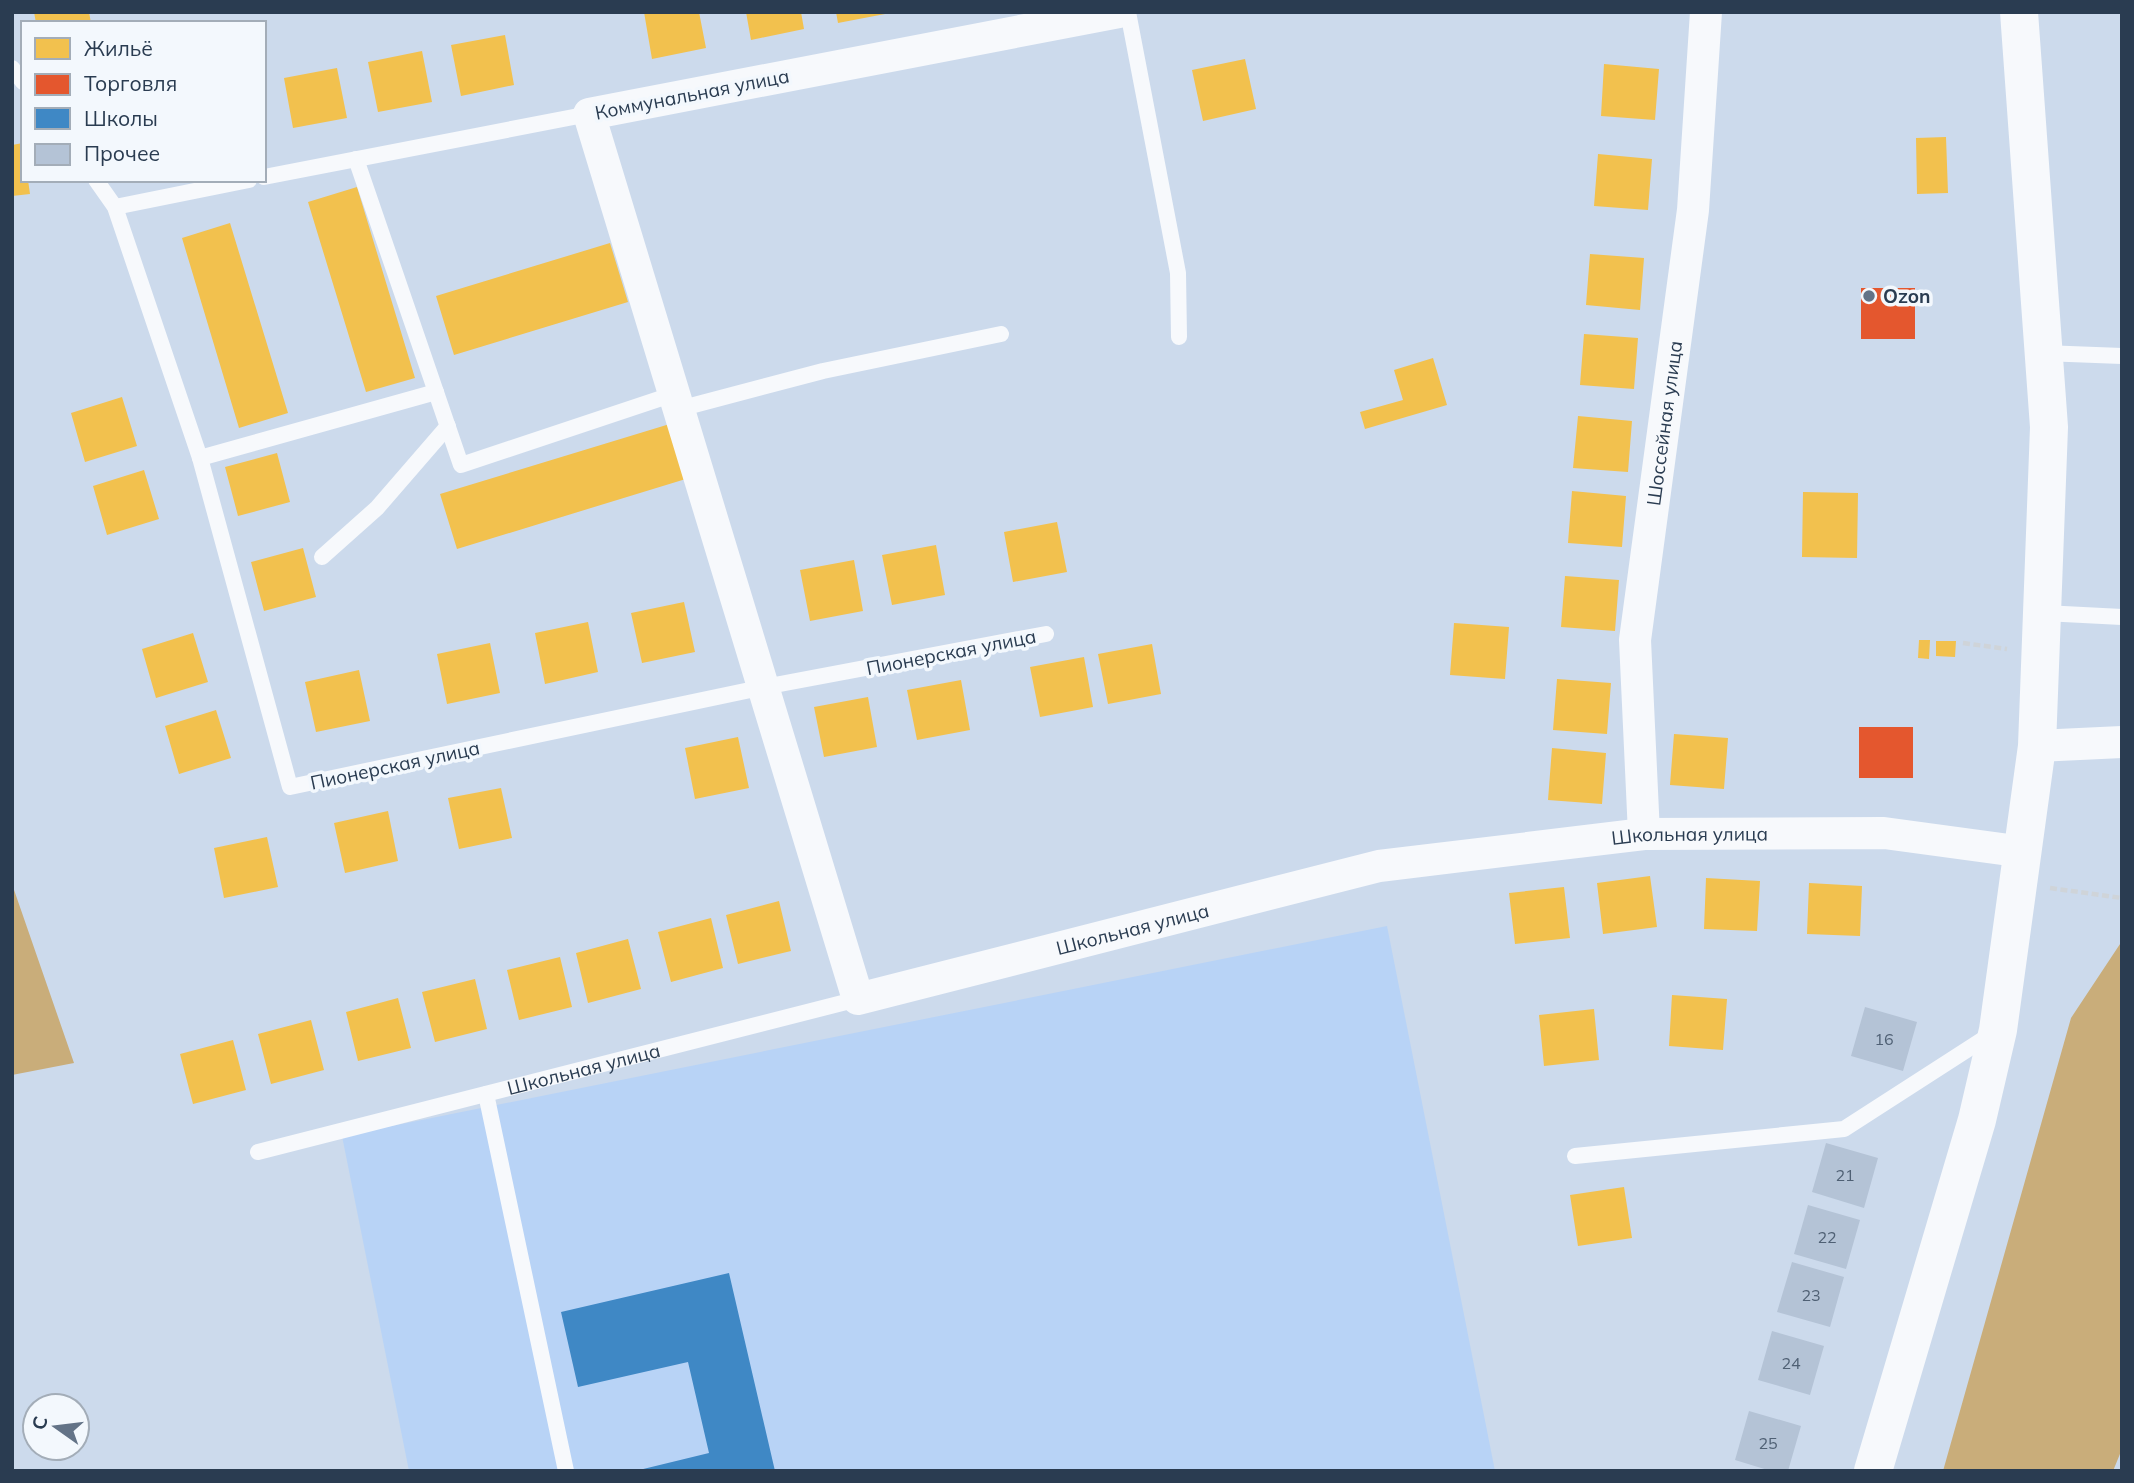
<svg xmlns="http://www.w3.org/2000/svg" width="2134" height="1483" viewBox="0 0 2134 1483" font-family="Mulish,sans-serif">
<rect width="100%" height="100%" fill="#ccdaec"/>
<!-- built -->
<path fill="#b8d3f6" d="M1387 926 1495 1471H409L342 1136Z"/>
<!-- forest -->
<path fill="#c9ad7a" d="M12 884 74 1063 12 1075Z
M2122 941V1449L2113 1471H1943L2071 1018Z"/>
<!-- homes -->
<path fill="#f2c14e" d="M34 12H89L91 23H36Z
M644 12H699L706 48 652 59Z
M746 12H801L804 29 751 40Z
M836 12H885V14L838 23Z
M505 35 514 85 461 96 451 45Z
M422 51 432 102 378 112 368 62Z
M1245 59 1256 109 1203 121 1192 70Z
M1604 64 1659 69 1655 120 1601 116Z
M337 68 347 118 293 128 284 78Z
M1946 137 1948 193 1917 194 1916 138Z
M23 143V180H28L30 194 12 196V145Z
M1598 154 1652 159 1648 210 1594 206Z
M357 187 415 378 366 392 308 202Z
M230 223 288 413 239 428 182 238Z
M610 243 628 302 454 355 436 296Z
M1590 254 1644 258 1640 310 1586 305Z
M1584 334 1638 338 1634 389 1580 385Z
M1433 358 1447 405 1365 429 1360 412 1403 400 1394 370Z
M122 397 137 446 85 462 71 413Z
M1578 416 1632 421 1628 472 1573 468Z
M673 423 689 478 457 549 440 494Z
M277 453 290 502 238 516 225 467Z
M144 470 159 519 107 535 93 486Z
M1572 491 1626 496 1622 547 1568 543Z
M1803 492 1858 493 1857 558 1802 557Z
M1057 522 1067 572 1013 582 1004 532Z
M936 545 945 595 892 605 882 555Z
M303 548 316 597 264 611 251 562Z
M854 560 863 611 810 621 800 570Z
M1565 576 1619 580 1615 631 1561 627Z
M684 602 695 652 642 663 631 613Z
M588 622 598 672 545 684 535 633Z
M1454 623 1509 627 1505 679 1450 675Z
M193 633 208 682 156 698 142 649Z
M1919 640H1930L1929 659 1918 658Z
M1936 641H1956L1955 657 1936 656Z
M490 643 500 693 447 704 437 654Z
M1152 644 1161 694 1108 704 1098 654Z
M1084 657 1093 707 1040 717 1030 667Z
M359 670 370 721 316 732 305 682Z
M1557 679 1611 683 1607 734 1553 730Z
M961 680 970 730 917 740 907 690Z
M868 697 877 747 824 757 814 707Z
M216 710 231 758 179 774 165 726Z
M1674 734 1728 738 1724 789 1670 785Z
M738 737 749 788 695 799 685 748Z
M1552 748 1606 753 1602 804 1548 800Z
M501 788 512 838 459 849 448 798Z
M388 811 398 861 345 873 334 823Z
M267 837 278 887 224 898 214 848Z
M1650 876 1657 927 1603 934 1597 883Z
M1706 878 1760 881 1757 931 1704 929Z
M1809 883 1862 886 1860 936 1807 934Z
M1564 887 1570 938 1515 944 1509 893Z
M779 901 791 951 738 964 726 915Z
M711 918 723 968 671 982 658 932Z
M628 939 641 989 588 1003 576 953Z
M560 957 572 1007 519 1020 507 970Z
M475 979 487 1029 435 1042 422 992Z
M1672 995 1727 999 1723 1050 1669 1046Z
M398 998 411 1048 358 1061 346 1012Z
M1594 1009 1599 1060 1544 1066 1539 1015Z
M311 1020 324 1070 271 1084 258 1034Z
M233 1040 246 1090 193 1104 180 1054Z
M1624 1187 1632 1238 1578 1246 1570 1195Z"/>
<!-- shops -->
<path fill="#e4572e" d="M1861 288H1915V339H1861Z
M1859 727H1913V778H1859Z"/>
<!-- schools -->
<path fill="#3f88c5" d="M729 1273 775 1471H635L709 1453 688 1362 578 1387 561 1312Z"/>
<!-- building -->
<path fill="#b4c3d6" d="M1865 1007 1917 1022 1903 1071 1851 1056Z
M1826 1143 1878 1158 1864 1208 1812 1192Z
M1808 1205 1860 1220 1846 1269 1794 1254Z
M1792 1262 1844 1277 1830 1327 1777 1312Z
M1772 1331 1824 1346 1810 1395 1758 1380Z
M1749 1411 1801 1426 1788 1471H1771L1735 1460Z"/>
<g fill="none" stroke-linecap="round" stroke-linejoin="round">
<!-- path -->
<path stroke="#cfd4d9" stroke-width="4.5" stroke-dasharray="7 3.5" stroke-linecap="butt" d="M1963 643 2007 649
M2050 888 2122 898"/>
<!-- service -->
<g stroke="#f7f9fc" stroke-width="16">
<path d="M1128 12 1178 273 1179 337"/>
<path d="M12 68 23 82"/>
<path d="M356 159 461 465 674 394"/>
<path d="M264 177 589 114"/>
<path d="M96 180 115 207 200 458 290 787 764 687 1046 634"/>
<path d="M115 207 249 180"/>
<path d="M2043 353 2122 356"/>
<path d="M679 409 823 371 1001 334"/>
<path d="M200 458 436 392"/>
<path d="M322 557 377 508 448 426"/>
<path d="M2044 613 2122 617"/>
<path d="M486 1094 566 1471"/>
<path id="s1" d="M258 1152 858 999"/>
<path d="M1575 1156 1844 1129 1993 1033"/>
</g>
<!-- minor -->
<g stroke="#f7f9fc" stroke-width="32">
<path id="s2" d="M1119 12 589 114 858 999 1379 866 1644 834 1884 833 2024 852"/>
<path d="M2037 746 2122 742"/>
<path id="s3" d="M1644 834 1635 640 1693 210 1706 12"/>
</g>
<!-- secondary -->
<path stroke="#f7f9fc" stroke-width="38" d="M1873 1471 1977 1120 1998 1030 2037 746 2049 427 2019 12"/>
</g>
<!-- markers -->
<circle fill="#637387" stroke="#f3f8fd" stroke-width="2.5" cx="1869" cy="296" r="7"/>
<g text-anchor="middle" stroke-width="7" stroke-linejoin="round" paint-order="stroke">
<!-- number labels -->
<g font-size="16" fill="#4f6074">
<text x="1884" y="1045">16</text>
<text x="1845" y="1181">21</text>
<text x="1827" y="1243">22</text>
<text x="1811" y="1301">23</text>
<text x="1791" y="1369">24</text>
<text x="1768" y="1449">25</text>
</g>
<!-- street labels -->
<g font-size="19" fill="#2a3c51" stroke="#f3f8fd">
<text transform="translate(692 94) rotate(-11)" y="7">Коммунальная улица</text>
<text dy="7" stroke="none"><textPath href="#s3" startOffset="413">Шоссейная улица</textPath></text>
<text transform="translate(951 652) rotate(-11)" y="7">Пионерская улица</text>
<text transform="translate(395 765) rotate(-12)" y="7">Пионерская улица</text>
<text dy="7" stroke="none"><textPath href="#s2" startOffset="2315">Школьная улица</textPath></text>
<text dy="7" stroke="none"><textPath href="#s2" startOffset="1748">Школьная улица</textPath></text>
<text dy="7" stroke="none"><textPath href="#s1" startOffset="336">Школьная улица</textPath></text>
</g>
<!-- poi labels -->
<g font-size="19" font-weight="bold" fill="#2a3c51" stroke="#f3f8fd" text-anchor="start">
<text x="1883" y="303">Ozon</text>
</g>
</g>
<!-- border -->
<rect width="2134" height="1483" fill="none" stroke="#2a3c51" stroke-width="28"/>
<!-- legend -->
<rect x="21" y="21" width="245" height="161" fill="#f3f8fd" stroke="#a3adb8" stroke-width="2"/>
<rect x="35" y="38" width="35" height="21" fill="#f2c14e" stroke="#a3adb8" stroke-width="2"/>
<text x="84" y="56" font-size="21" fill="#2a3c51">Жильё</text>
<rect x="35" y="74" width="35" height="21" fill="#e4572e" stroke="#a3adb8" stroke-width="2"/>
<text x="84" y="91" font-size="21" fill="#2a3c51">Торговля</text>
<rect x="35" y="108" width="35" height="21" fill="#3f88c5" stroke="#a3adb8" stroke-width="2"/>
<text x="84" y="126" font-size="21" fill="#2a3c51">Школы</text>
<rect x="35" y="144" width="35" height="21" fill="#b4c3d6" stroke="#a3adb8" stroke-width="2"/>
<text x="84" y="161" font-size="21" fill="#2a3c51">Прочее</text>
<!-- north arrow -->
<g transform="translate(56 1427) rotate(284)"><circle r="33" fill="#f3f8fd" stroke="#a3adb8" stroke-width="2"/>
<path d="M0-5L12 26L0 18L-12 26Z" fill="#637387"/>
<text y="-10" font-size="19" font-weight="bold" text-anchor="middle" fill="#2a3c51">С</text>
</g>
</svg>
